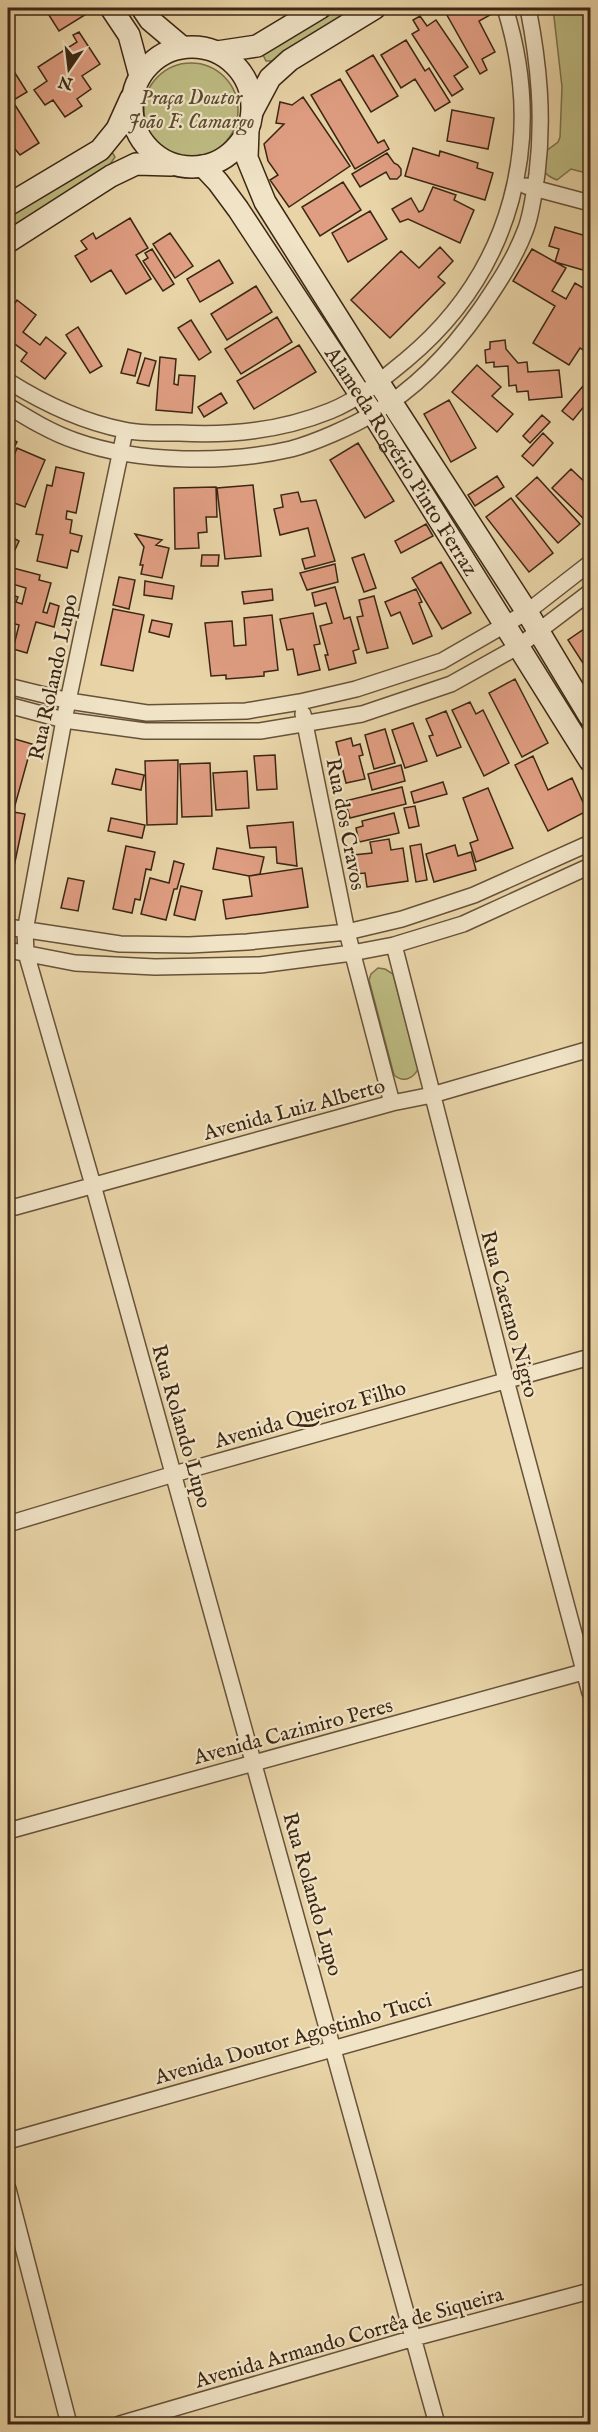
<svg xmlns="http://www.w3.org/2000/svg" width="598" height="2432" viewBox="0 0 598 2432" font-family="'IM FELL English',serif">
<rect width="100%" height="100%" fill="#e8d4a7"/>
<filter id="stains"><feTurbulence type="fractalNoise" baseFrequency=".00333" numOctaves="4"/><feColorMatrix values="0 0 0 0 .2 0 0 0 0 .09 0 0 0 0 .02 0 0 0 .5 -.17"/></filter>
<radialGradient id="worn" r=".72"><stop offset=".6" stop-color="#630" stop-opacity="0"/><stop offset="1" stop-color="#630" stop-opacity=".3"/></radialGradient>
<!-- green -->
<path fill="#bdbb82" stroke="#7c714b" stroke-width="1.5" d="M332 8H360L274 61H266L263 55 267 51Z
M553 8H590V174L571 169 557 180C539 173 544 168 545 152L558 142 560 137 562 87Z
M144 110a47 47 0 1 1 94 0a47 47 0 1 1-94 0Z
M112 152 115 157 109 166 8 230V214Z
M378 968 385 969 393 974 418 1069C413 1079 403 1083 394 1075L369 980 371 974Z"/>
<!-- building -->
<path fill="#df9d81" stroke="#3c2714" stroke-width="1.5" d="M54 8H85L88 13 59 31 47 12Z
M443 8H485L490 15 479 21 495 52 482 59 487 70 480 74Z
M420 16 427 26 436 20 468 67 454 76 463 89 452 96 412 34 419 30 413 20Z
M79 32 100 64 82 76 91 89 77 99 82 106 65 117 53 100 45 105 34 90 47 81 38 67 77 42 73 35Z
M406 40 425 71 429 68 450 102 435 111 415 79 401 88 381 55Z
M373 55 398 96 371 112 346 71Z
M8 62 27 92 12 101 8 95Z
M340 79 378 143 384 140 389 149 355 169 311 95Z
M303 97 350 166 289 207 270 180 278 175 268 161 264 144 284 124 276 123 280 102 292 105Z
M15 105 39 143 20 155 15 149 8 154V110Z
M452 110 494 118 488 149 447 141Z
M413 148 439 156 440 151 478 163 477 168 493 173 485 200 405 176Z
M387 153 394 163 398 165 401 169V175L397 179H390L386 172 360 187 352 174Z
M343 182 361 210 320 236 302 207Z
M433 187 456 195 454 200 474 210 460 243 408 219 400 222 392 209 411 198 419 212 423 210Z
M370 211 387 239 348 262 332 233Z
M130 218 148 248 136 255 151 279 126 294 111 270 91 282 75 256 87 249 81 241 93 233 96 239Z
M555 227 590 237V272L555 262 559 249 549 246Z
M170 233 193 266 175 278 153 244Z
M440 247 453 261 438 277 445 283 390 338 351 300 401 251 419 268Z
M152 249 174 284 163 291 143 261 148 258 145 253Z
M532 249 566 268 552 291 566 299 575 283 590 292V344L586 352 580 348 569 365 533 343 555 306 513 281Z
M219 260 233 283 200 302 187 279Z
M256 286 272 312 227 340 211 314Z
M17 300 36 315 23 332 40 345 46 337 66 353 45 379 21 361 27 353 8 339V313Z
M277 317 292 342 241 374 225 349Z
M191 320 211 352 199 360 178 328Z
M78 327 102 366 90 373 66 335Z
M505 340 506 349 518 363 527 362 528 372 559 370 562 397 529 400 528 391 517 392 516 385 509 386 508 366 494 367V362L486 363 485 350 490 349V342Z
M299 345 316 372 254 409 237 381Z
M128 349 141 353 135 376 121 373Z
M160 357 176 359 174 384 178 385 179 375 195 376 192 413 156 410Z
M145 358 156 361 149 386 137 383Z
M477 365 501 387 492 396 513 414 497 432 452 392Z
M583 386 590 392V399L573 420 562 411Z
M221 393 227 403 204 417 198 407Z
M449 400 476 448 451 462 424 414Z
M542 415 550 422 530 443 523 436Z
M543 433 553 443 533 466 522 456Z
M8 436 17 442 12 451 8 449Z
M358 443 394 501 365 518 330 460Z
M17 448 45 460 25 507 9 501 8 505V471Z
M56 467 84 473 76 513 67 511 66 519 72 520 70 533 82 536 78 552 71 550 67 568 37 561 43 535 36 534 47 485 52 486Z
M571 469 590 487V525L552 488Z
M497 476 504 487 475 506 468 495Z
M537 477 580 524 558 543 516 496Z
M253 485 261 556 225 559 217 488Z
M216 487 217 517H206L207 532 198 533 199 548 175 549 174 488Z
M298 492 301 502 316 500 335 561 305 569 302 559 315 556 308 528 280 535 274 509 283 507 281 495Z
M511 498 553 553 529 572 486 517Z
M426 524 433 536 401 553 395 541Z
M135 534 162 540 156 545 169 548 162 578 141 574 143 565H140L144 547Z
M8 535 19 541 14 552 8 548Z
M364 554 376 588 364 592 352 558Z
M202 555H219L218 566H201Z
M441 562 471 613 442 629 412 578Z
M335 564 338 582 307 590 300 573Z
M13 568 40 575 39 580 51 583 43 612 47 613 50 603 59 606 54 627 36 622 27 653 13 649 19 625 8 622V594L18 597 16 602 22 604 26 588 9 583Z
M119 577 135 580 129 609 113 605Z
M145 581 174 586 172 599 144 595Z
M335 587 344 619 350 617 359 649 353 651 356 663 329 670 325 655H328L320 626 332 623 326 603 315 606 312 593Z
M272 589 273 600 244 604 242 592Z
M416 589 422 602 419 603 432 636 413 644 400 612 391 616 385 602Z
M374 596 388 648 367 653 357 617 363 616 359 600Z
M113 609 144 615 133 671 101 665Z
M313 613 320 644 314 645 320 670 298 675 293 649 287 650 280 619Z
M272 615 278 670 264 672V676L226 679V675L211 676 205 623 232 621 234 646 246 645 244 618Z
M152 620 172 624 169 637 149 632Z
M590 625V674L568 640Z
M515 679 548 743 522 757 489 693Z
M470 702 476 714 483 710 509 763 484 776 452 710Z
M446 711 461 747 437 756 429 736 433 735 426 719Z
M413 723 427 761 405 768 392 730Z
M385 729 395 763 374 769 365 735Z
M8 737 32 744 14 809 8 808Z
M351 738 353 746 360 744 363 755 359 756 365 779 346 783 336 742Z
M275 755 277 789 257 790 254 756Z
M533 756 548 790 572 778 587 811 548 831 515 765Z
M178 760 177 824 147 825 145 761Z
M210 763 212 816 182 817 180 764Z
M401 765 405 781 372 790 368 774Z
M116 769 144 775 141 790 112 784Z
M247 771 249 808 216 810 213 773Z
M443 782 447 794 414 803 411 792Z
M402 787 406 804 350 818 345 801Z
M488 788 513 848 476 862 470 843 478 840 463 798Z
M415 806 419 826 409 828 404 808Z
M8 811 25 814 8 895V836L10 825 8 824Z
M394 813 399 833 359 842 356 828 363 826 362 821Z
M111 818 145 825 142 838 108 831Z
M293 822 297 866 277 863 276 847 250 848 247 826Z
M389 839 391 850 403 848 408 881 367 887 365 873 356 874 353 855 372 853 370 842Z
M421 844 427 880 416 882 410 846Z
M455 845 458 856 471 852 476 870 434 882 426 854Z
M126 846 155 852 151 870 146 869 140 900 135 899 132 913 113 909Z
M217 848 264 857 260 874 249 876 213 869Z
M174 861 184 864 177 889H174L166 920 141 914 150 878 169 883Z
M302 868 308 907 226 919 223 900 252 896 249 876Z
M68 878 84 881 78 911 61 908Z
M181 886 202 891 195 920 174 915Z"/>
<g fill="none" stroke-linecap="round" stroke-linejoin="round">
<defs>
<path id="street" d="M526 186 590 203
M8 381C43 403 83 422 124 430 141 434 161 433 179 433 230 436 283 430 330 411 358 400 383 379 406 360 513 271 546 140 505 8
M8 406C29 419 52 433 76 441 138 463 227 464 291 449 314 443 353 426 374 413 417 388 452 350 480 310 497 285 514 260 525 231 532 214 534 192 537 174 544 117 539 64 528 8
M125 431 64 720 25 931 26 953 93 1185 437 2424
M8 686 69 701 147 713 246 711 300 702 356 689 442 661 527 612 590 563
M8 705 64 720 145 731H260L362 714 451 684 519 646 590 592
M303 714 347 932 392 1103
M8 927 120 944 189 945 247 942 347 932 402 919 474 895 590 843
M394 945 506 1380 590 1693
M8 950 75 963 155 967 260 965 352 953 394 945 463 924 590 866
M8 1209 392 1103 432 1095 590 1049
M8 1524 174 1474 590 1357
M8 1831 590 1670
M8 2141 590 1976
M8 2189 69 2424
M120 2424 414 2338 590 2291"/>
<g id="secondary">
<path d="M111 8 129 35 140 76"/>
<path d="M142 8 150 20 182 47"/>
<circle cx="192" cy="107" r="60"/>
<path d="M217 52 257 46 320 8"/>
<path d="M253 110 270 78 290 60 375 8"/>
<path d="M248 130 247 158 265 202 379 383 527 612 590 717"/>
<path id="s1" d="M203 166 218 182 238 209 373 414 590 761"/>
<path d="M8 205 100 150 117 129 131 98"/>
<path d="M8 242 111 176 136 164 171 165"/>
</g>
</defs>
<!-- street casing -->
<use href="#street" stroke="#675239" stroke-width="18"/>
<!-- secondary casing -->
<use href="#secondary" stroke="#3c2714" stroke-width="24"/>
<!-- street -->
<use href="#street" stroke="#f0e3c6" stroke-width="15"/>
<!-- secondary -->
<use href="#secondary" stroke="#f0e3c6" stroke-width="21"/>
</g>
<g text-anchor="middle" stroke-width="4.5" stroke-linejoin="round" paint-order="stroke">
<!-- park labels -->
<g font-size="21" font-style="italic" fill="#5c4c30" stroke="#f0e3c6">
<text x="191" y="104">Praça Doutor<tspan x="191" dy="24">João F. Camargo</tspan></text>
</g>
<!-- street labels -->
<g font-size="21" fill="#3c2714" stroke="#f0e3c6">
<text dy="7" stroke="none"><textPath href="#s1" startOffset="356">Alameda Rogério Pinto Ferraz</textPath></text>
<text transform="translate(53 677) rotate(-78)" y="7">Rua Rolando Lupo</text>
<text transform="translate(346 824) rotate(79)" y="7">Rua dos Cravos</text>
<text transform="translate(294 1109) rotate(-15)" y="7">Avenida Luiz Alberto</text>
<text transform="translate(510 1314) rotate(75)" y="7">Rua Caetano Nigro</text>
<text transform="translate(310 1414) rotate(-16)" y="7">Avenida Queiroz Filho</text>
<text transform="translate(182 1426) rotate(74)" y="7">Rua Rolando Lupo</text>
<text transform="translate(293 1731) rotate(-15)" y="7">Avenida Cazimiro Peres</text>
<text transform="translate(313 1894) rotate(74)" y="7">Rua Rolando Lupo</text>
<text transform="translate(293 2038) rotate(-16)" y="7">Avenida Doutor Agostinho Tucci</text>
<text transform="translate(349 2337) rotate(-16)" y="7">Avenida Armando Corrêa de Siqueira</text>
</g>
</g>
<!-- margin -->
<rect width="598" height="2432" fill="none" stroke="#e8d4a7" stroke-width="30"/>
<rect x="9" y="9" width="580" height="2414" fill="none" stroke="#3c2714" stroke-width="3"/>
<rect x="15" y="15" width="568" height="2402" fill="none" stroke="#3c2714" stroke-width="1.5"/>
<!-- north arrow -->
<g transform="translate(69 69) rotate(194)" stroke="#f0e3c6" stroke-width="4.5" paint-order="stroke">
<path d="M0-4.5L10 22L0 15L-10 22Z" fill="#3c2714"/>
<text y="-9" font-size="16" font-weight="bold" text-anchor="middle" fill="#3c2714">N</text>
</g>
<rect width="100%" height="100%" filter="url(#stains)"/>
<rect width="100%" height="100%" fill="url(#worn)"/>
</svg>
